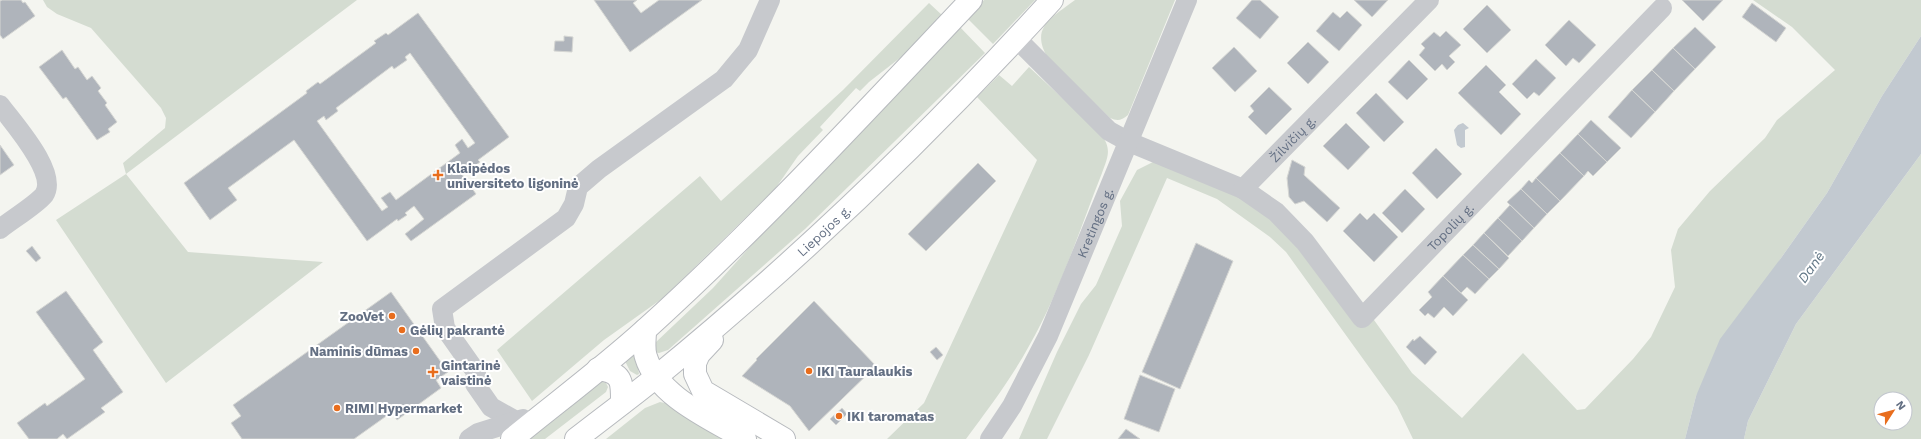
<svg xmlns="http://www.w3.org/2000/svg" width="1921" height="439" viewBox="0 0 1921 439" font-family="'Work Sans',sans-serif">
<rect width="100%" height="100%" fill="#f4f5f0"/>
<!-- green -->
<path fill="#d4dcd1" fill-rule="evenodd" d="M43 0H357L126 174 188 252 323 262 166 383 56 220 126 174 123 163 165 128 166 118 161 108 91 28 57 14 47 7Z
M984 0H1035L993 44 967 18Z
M1075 0H1175L1128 115C1121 121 1117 121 1110 118L1048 58C1029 27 1053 17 1075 0Z
M1753 0H1921V36L1882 96 1827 193 1781 258 1696 396 1685 439H1413L1397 406 1286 252 1270 237 1217 199 1167 178 1089 355 1047 439H1019L1057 352 1081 304 1096 285 1122 226 1120 201 1137 170 1153 162 1242 181 1374 320 1412 373 1462 418 1523 353 1577 410 1585 409 1633 359 1651 337 1675 287 1671 250 1678 229 1710 191 1765 138 1777 120 1835 70 1792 27Z
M929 3 943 16 914 47 869 82 860 91 856 88 820 127 823 130 798 156 775 189 663 298 604 340 532 401 497 350 700 176 721 201 843 90Z
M958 25 985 53 805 229 668 350 659 353 654 352 655 343 713 288 776 218Z
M1029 67 1101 134C1112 149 1108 157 1102 173 1079 231 1060 292 1029 346 1011 379 988 409 966 439H887L924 403 1037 160 977 97 999 75 1012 86Z
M1921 154V439H1744L1748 421 1796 324ZM1881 399H1905V423H1881Z
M635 349 639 374 637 375 630 371 625 361Z
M599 381 606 383 608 387 606 392 545 439H528Z
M660 402 669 404 728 439H606L645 408Z"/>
<!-- water -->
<path fill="#c2c9d0" d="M1921 36V154L1796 324 1748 421 1744 439H1685L1696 396 1720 339 1781 258 1827 193 1882 96Z
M1463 123 1469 128 1465 130V147L1461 148 1457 145 1454 130 1458 125Z"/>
<!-- building -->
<path fill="#afb4bb" stroke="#d5d6d3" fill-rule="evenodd" d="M2 0H21L23 3 25 2 35 16 3 39 0 35V1Z
M594 0H637L633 3 641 13 659 0H702L630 52Z
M1252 0H1260L1279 17 1260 39 1236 18Z
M1354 0H1388L1372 17Z
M1682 0H1723L1703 21Z
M1752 3 1786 28 1776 42 1742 17Z
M1487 5 1511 30 1487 53 1463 29Z
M1347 11 1362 25 1339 51 1316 31 1333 12 1340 18Z
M418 13 509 137 478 160 480 162 472 168 470 166 461 173 476 194 411 241 405 234 424 219 414 206 405 213 407 215 398 221 397 219 367 241 294 140 228 188 237 200 210 220 184 183 307 93 306 91 318 82 320 84 376 43 374 41 386 33 388 35ZM410 53 475 143 468 148 462 139 455 145 460 153 396 200 390 192 381 198 388 207 382 211 317 121 324 116 326 120 338 111 336 108 392 66 394 69 407 60 405 57Z
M1569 20 1596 45 1579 63 1573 58 1566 66 1545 45Z
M1695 27 1716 47 1695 69 1673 48Z
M1446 31 1461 45 1449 56 1455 62 1447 70 1442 64 1435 71 1419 55 1425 48 1421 44 1434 32 1440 37Z
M564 36 573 37 572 52 554 51 555 41H564Z
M1308 42 1329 62 1308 84 1287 63Z
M1234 47 1257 71 1235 92 1212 68Z
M1673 48 1695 69 1674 91 1652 70Z
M62 50 75 69 78 67 87 80 92 76 101 88 98 91 107 103 105 105 117 122 108 129 110 132 97 140 66 97 63 99 39 67Z
M1536 59 1556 78 1539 96 1534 92 1527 99 1512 84Z
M1409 60 1428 79 1407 100 1388 82Z
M1486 65 1506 85 1499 92 1521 114 1501 135 1458 93Z
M1652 70 1674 91 1655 112 1632 90Z
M1269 87 1292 109 1266 135 1248 117 1254 111 1250 106Z
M1632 90 1655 112 1631 138 1608 117Z
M1376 93 1404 122 1384 142 1356 113Z
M1591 120 1621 148 1607 162 1578 134Z
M1346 123 1370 147 1348 170 1323 146Z
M1578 134 1607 162 1593 176 1588 171 1584 176 1560 153Z
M0 145 14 165 0 175Z
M1436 148 1462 174 1437 199 1412 173Z
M1560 153 1584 176 1560 201 1536 178Z
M1292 160 1305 167 1304 175 1340 208 1327 222 1304 201 1295 204 1289 197 1287 178Z
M978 163 996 181 926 251 908 234Z
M1536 178 1560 201 1547 214 1521 189 1529 180 1532 183Z
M1405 189 1425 209 1402 233 1382 213Z
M1521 189 1547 214 1534 228 1507 202Z
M1510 205 1534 228 1522 241 1498 218Z
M1360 213 1367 220 1374 213 1398 237 1374 262 1343 231Z
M1498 218 1522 241 1508 256 1484 233Z
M1484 233 1509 258 1499 269 1473 245Z
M1196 243 1233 261 1180 389 1142 372Z
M1473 245 1499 269 1489 279 1463 255Z
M32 246 41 258 36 262 26 251Z
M1463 255 1489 279 1475 294 1467 287 1461 293 1443 276Z
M1443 276 1468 300 1453 316 1444 307 1434 318 1428 313 1425 316 1419 310 1432 297 1428 292Z
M66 291 103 342 93 350 123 392 101 408 105 412 67 439 63 434 57 439H29L17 423 45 403 47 406 85 379 36 312Z
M391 292 448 372 436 380 441 388 397 420 392 412 354 439H242L231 423 241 416 233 405Z
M814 301 876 366 809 431 790 406 742 376 757 360 756 359Z
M1420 336 1437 352 1425 365 1406 347 1413 339 1414 341Z
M936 347 943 355 937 360 930 352Z
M1140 375 1175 389 1159 432 1124 419Z
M842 408 847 414 836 425 830 419Z
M1126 429 1140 439H1118Z"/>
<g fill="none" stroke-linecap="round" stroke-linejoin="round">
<defs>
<g id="major">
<path d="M645 330C645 339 643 349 646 357 658 397 712 419 745 439"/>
<path d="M712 340 699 354 695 363V374L703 391 784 439"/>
<path d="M598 369C623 373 622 381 622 403"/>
<path d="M512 439C556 403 603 368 645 330 760 226 865 112 971 0"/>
<path id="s4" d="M576 439C603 418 630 398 656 377 797 262 930 134 1052 0"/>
</g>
</defs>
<!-- major casing -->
<use href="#major" stroke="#b7babe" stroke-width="24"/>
<!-- minor -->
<g stroke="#c7c9cd" stroke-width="20">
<path id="s1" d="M1017 39 1109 131 1129 142 1243 189 1429 0"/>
<path d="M0 105C13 123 59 173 44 195 36 205 11 220 0 229"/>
<path id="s2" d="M1243 189 1276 212 1305 242 1362 318 1662 8"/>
<path d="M516 421 491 407 475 384 476 372 445 328 442 309 566 218 574 204 578 187 599 169 724 79 748 50 770 0"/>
<path d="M469 439 478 433 523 419"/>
<path id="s3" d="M990 439 1012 406 1048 336 1187 0"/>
</g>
<!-- major -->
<use href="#major" stroke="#fff" stroke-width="22"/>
</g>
<!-- markers -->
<g fill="#e86d1d" stroke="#fff" stroke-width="1.5">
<path d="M436 169h4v4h4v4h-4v4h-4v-4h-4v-4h4z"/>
<circle cx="392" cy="316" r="4"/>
<circle cx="402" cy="330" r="4"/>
<circle cx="416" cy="351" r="4"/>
<circle cx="809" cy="371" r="4"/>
<path d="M431 366h4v4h4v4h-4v4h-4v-4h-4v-4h4z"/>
<circle cx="337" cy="408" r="4"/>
<circle cx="839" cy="416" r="4"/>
</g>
<g text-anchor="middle" stroke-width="4" stroke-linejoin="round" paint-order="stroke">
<!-- street labels -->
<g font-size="13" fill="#636f83" stroke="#fff">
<text dy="5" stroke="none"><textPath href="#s1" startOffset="347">Žilvičių g.</textPath></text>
<text dy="5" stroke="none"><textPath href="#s3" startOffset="241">Kretingos g.</textPath></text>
<text dy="5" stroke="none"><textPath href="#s2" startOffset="304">Topolių g.</textPath></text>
<text dy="5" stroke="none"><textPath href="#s4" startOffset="324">Liepojos g.</textPath></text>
</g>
<!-- poi labels -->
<g font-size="13" font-weight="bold" fill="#636f83" stroke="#fff" text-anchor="start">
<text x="447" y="173">Klaipėdos<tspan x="447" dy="15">universiteto ligoninė</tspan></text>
<text x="384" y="321" text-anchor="end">ZooVet</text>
<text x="410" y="335">Gėlių pakrantė</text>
<text x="408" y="356" text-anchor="end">Naminis dūmas</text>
<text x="441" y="370">Gintarinė<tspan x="441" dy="15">vaistinė</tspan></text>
<text x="817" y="376">IKI Tauralaukis</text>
<text x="345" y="413">RIMI Hypermarket</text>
<text x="847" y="421">IKI taromatas</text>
</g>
<!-- water labels -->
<g font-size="14" font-style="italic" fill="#637887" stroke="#fff">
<text transform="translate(1811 267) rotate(-54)" y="5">Danė</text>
</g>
</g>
<!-- north arrow -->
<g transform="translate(1893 411) rotate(54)"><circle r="19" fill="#ffffff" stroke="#c1c5cd"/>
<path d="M0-3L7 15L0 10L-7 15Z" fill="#e86d1d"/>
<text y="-6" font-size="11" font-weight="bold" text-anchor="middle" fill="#636f83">N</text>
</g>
</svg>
